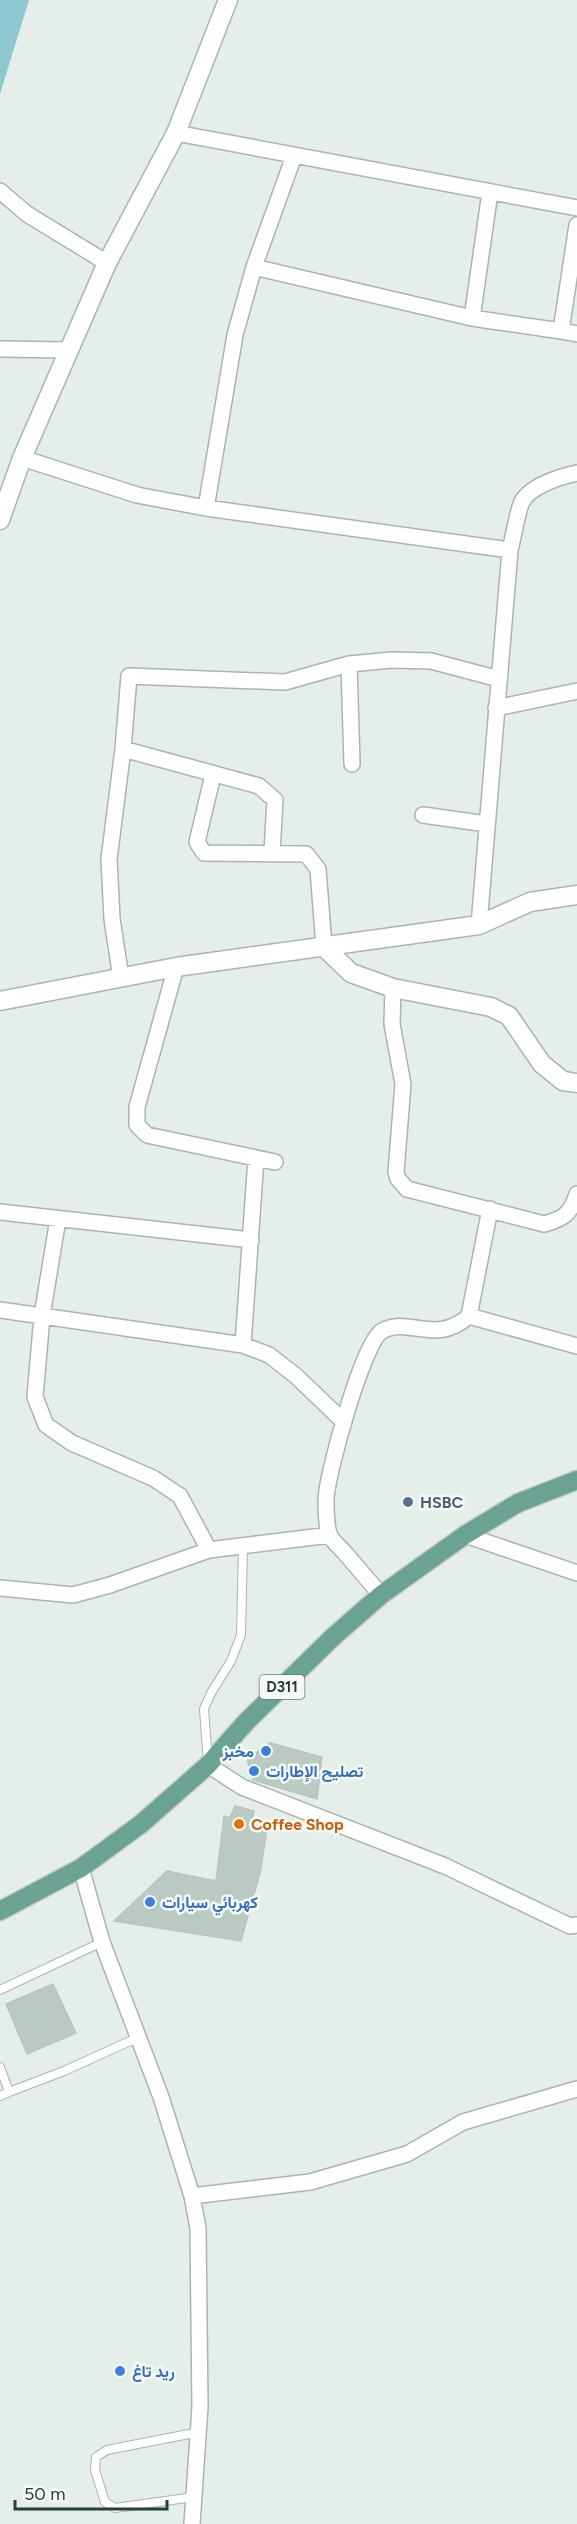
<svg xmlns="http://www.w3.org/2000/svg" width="577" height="2524" viewBox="0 0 577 2524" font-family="Figtree,Vazirmatn,sans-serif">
<rect width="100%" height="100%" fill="#e5eee9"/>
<!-- water -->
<path fill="#8ec9d1" d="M0 0H29L0 94Z"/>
<!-- building -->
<path fill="#bac9c2" stroke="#b7c7c0" stroke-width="1.5" d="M270 1743 322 1757 317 1799 253 1780 247 1759Z
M235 1806 254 1811 251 1826 267 1830 260 1873 241 1941 114 1921 167 1871 216 1881 224 1816 230 1818Z
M53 1984 76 2033 27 2054 6 2004Z"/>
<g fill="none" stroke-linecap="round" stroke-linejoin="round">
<defs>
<path id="service" d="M208 1763 204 1709 211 1693 231 1661 241 1635 243 1546
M0 1990 102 1942
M0 2067 9 2092 64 2071 139 2037
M0 2096 9 2092
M194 2497 115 2508 105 2502 95 2470 96 2457 107 2450 199 2432"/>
<path id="minor" d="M176 133 577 208
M0 191 27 214 107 263
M254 267 472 318 490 192
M472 318 561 331 577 225
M561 331 577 334
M0 349 68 350
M22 458 137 495 206 508 510 550
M206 508 235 335 254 267 294 156
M349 664 352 764
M496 708 577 691
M123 749 259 786 275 800 272 852
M213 775 197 842 204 853 306 854 318 869 324 947
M423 815 487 824
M479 925 510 550C514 535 516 518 521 504 527 487 561 476 577 473
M176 967 137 1107V1125L147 1135 275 1162
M121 978 112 919 109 859 123 749 129 676 285 682 349 664 392 660 431 661 499 679
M393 988 392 1024 403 1084 396 1172 398 1179 407 1189 544 1224C563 1219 571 1214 577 1194
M0 1212 251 1240
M58 1219 42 1316 35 1397 46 1425 72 1443 153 1478 180 1496 209 1550 330 1535
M0 1310 243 1345 269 1355 296 1376 344 1422
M469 1316 577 1346
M243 1345 256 1158
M465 1535 577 1573
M0 1588 73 1595 110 1585 209 1550
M381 1595C369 1581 357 1567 345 1553 341 1548 333 1542 330 1536 326 1528 326 1509 326 1499 327 1474 363 1342 382 1331 409 1316 435 1346 469 1316L490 1209
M208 1765 242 1787 445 1866 570 1926 577 1925
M81 1868 102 1942 161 2097 192 2196 198 2228 200 2407 192 2524
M192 2196 310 2182 407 2154 463 2122 577 2089"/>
<path id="tertiary" d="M324 947 351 973 393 988 491 1007 509 1016 542 1064 563 1081 577 1083
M0 1001 176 967 479 925 530 902 577 895"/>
<path id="secondary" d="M0 520 22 458 107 263 176 133 228 0"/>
<path id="primary" d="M0 1911 81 1868 141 1824 208 1765 246 1722 334 1636 381 1595 465 1535 518 1503 577 1480"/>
</defs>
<!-- service casing -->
<use href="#service" stroke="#a7b6b0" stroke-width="10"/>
<!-- minor casing -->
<use href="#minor" stroke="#a7b6b0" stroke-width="18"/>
<!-- tertiary casing -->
<use href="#tertiary" stroke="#a7b6b0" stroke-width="21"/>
<!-- secondary casing -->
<use href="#secondary" stroke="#a3b9b1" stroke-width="21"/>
<!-- primary casing -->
<use href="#primary" stroke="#c2cac7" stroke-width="21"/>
<!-- service -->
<use href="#service" stroke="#fff" stroke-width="8"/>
<!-- minor -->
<use href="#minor" stroke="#fff" stroke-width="15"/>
<!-- tertiary -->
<use href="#tertiary" stroke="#fff" stroke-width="18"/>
<!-- secondary -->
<use href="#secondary" stroke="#fff" stroke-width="18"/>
<!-- primary -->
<use href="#primary" stroke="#6aa293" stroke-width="18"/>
</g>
<!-- markers -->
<circle fill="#5c6f8a" stroke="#f5faf8" stroke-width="2" cx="408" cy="1502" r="6"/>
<g fill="#3f7fe0" stroke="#f5faf8" stroke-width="2">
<circle cx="266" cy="1751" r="6"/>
<circle cx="254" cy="1771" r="6"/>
<circle cx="150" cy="1902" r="6"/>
<circle cx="120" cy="2371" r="6"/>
</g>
<circle fill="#e8710a" stroke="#f5faf8" stroke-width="2" cx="239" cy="1824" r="6"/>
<g text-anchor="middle" stroke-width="5" stroke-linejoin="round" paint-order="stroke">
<!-- shield labels -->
<rect fill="#f5faf8" stroke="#637871" stroke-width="1.5" x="259.5" y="1675" width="45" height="24" rx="4.5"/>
<g font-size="15" font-weight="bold" fill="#244037">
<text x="282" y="1692">D311</text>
</g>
<!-- service labels -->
<g font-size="16" font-weight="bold" fill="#4e5e75" stroke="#f5faf8" text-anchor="start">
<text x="420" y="1508">HSBC</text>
</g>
<!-- shop labels -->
<g font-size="16" font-weight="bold" fill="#366cbe" stroke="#f5faf8" text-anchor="start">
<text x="254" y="1757" text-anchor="end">مخبز</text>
<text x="266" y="1777">تصليح الإطارات</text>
<text x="162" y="1908">كهربائي سيارات</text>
<text x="132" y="2377">ريد تاغ</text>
</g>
<!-- food labels -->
<g font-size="16" font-weight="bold" fill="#c56008" stroke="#f5faf8" text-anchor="start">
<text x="251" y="1830">Coffee Shop</text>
</g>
</g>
<!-- scale -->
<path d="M15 2500v9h152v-9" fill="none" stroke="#244037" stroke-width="3"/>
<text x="24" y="2500" font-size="18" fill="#244037" stroke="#f5faf8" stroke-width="4.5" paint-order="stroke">50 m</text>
</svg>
